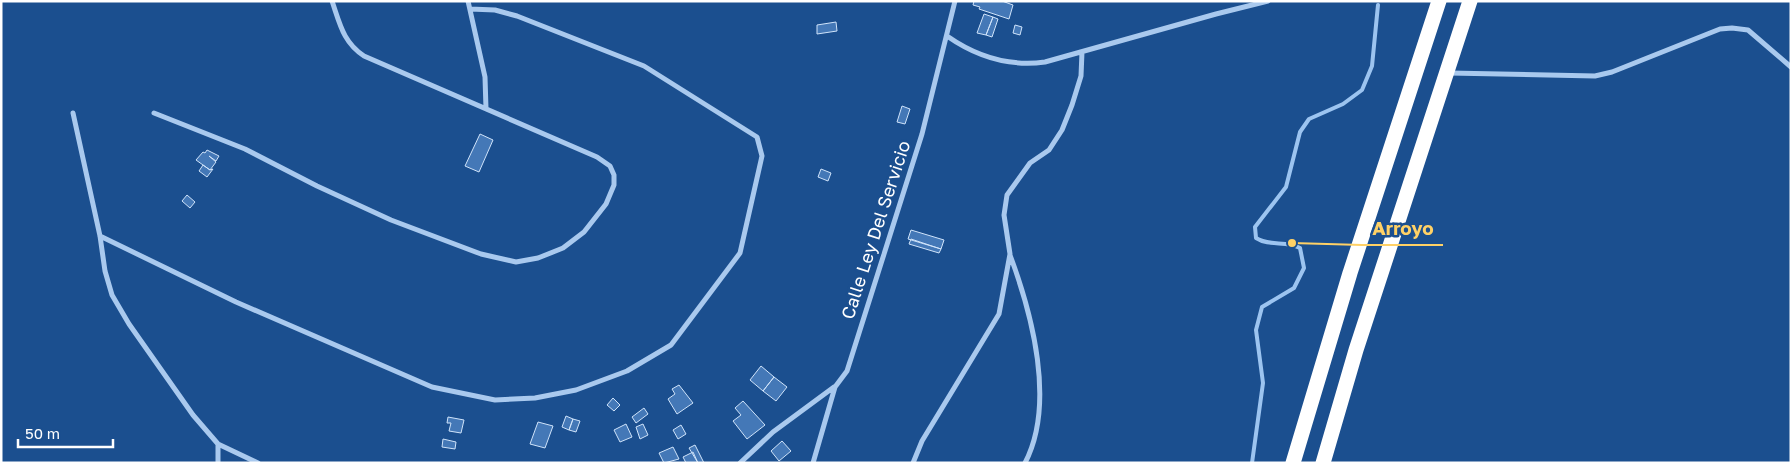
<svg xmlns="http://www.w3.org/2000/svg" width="1792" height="464" viewBox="0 0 1792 464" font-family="'Golos Text',sans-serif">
<rect width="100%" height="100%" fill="#1b4f8f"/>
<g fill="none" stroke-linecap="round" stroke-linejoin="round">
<!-- stream -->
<path stroke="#9cc4f0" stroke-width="4" d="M1252 463 1263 383 1256 330 1262 307 1294 288 1304 268 1300 248C1286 240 1270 247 1256 238L1255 227 1286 187 1300 132 1309 119 1343 104 1362 90 1372 66 1378 5"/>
</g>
<!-- building -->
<path fill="#4478b7" stroke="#cfe3fa" d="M974 1H1002L1013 5 1009 19 979 9 980 7 973 5Z
M984 14 993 17 986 35 977 33Z
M993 17 998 19 992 37 986 35Z
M836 22 837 31 817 34V25Z
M1015 25 1022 27 1020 35 1013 33Z
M902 106 910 109 905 124 897 122Z
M480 134 493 140 479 172 465 166Z
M207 150 219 156 216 161 209 156 216 162 210 170 196 160 203 152 205 153Z
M203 165 210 170 213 169 207 177 199 171Z
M821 169 831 173 828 181 818 177Z
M187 195 195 202 190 208 182 201Z
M911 230 944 240 941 249 908 239Z
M911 239 941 249 939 253 909 244Z
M761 366 774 377 763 391 750 380Z
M774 377 787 387 776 401 763 391Z
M679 385 693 403 677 414 668 399 675 394 672 389Z
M613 398 620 405 614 411 607 405Z
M743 401 765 425 747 439 733 421 741 415 735 408Z
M644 408 648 414 636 423 632 417Z
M566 416 573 419 569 430 562 427Z
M448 417 464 420 461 433 449 431 451 423H447Z
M573 419 580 421 576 432 569 430Z
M538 422 553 426 545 448 530 444Z
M626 424 632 437 620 442 614 430Z
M643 424 648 435 640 439 636 427Z
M681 425 686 434 678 439 673 430Z
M443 439 456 442 455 449 442 447Z
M782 441 791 451 779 461 771 451Z
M695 445 704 463H698L689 448Z
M673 447 679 459 664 463 659 453Z
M693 452 698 463H686L683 457Z"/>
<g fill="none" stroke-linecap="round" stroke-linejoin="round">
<!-- street -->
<path stroke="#a9c9ee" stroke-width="5" d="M468 1 485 77 486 109
M947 36C977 57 1008 67 1045 62L1216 14 1268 1
M1449 73 1595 76 1612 72 1720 29 1732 28 1748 30 1791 67
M73 113 100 236 105 271 112 295 129 324 193 415 218 444 258 463
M154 113 245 149 317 186 391 220 481 254 516 262 538 258 563 248 584 232 606 204 614 185V175L610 166 597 157 364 56C343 42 340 24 332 1
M100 236 236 302 432 387 495 400 535 398 576 390 627 371 671 345 740 253 762 156 757 137 644 66 517 16 495 10 470 9
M1010 255C1032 314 1056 404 1025 463
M218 463V444
M740 463 773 432 834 387
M813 463 835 387 847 371 922 134 955 1
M913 463 922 441 999 314 1010 254 1004 215 1007 195 1030 163 1049 150 1062 130 1072 105 1081 76 1082 52"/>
<!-- highway -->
<path stroke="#fff" stroke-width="15" d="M1293 463 1350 273 1439 1
M1323 463 1356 350 1470 1"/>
</g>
<g text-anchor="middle" stroke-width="5" stroke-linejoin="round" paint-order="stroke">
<!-- street labels -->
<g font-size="18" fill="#fff" stroke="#1b4f8f">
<text transform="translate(876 230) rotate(-72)" y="6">Calle Ley Del Servicio</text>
</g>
</g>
<!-- callouts -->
<path fill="none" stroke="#ffd166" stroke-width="2" d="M1292 243L1362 245H1443"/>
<circle fill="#ffd166" stroke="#1b4f8f" stroke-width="2" cx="1292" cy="243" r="5"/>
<g font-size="19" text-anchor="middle" font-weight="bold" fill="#ffd166" stroke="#1b4f8f" stroke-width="5" stroke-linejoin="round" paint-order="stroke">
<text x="1403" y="235">Arroyo</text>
</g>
<!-- border -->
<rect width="1792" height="464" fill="none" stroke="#ffffff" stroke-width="5"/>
<!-- scale -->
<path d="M18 439v8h95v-8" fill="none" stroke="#ffffff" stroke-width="2.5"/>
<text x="25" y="439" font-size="15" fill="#ffffff" stroke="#1b4f8f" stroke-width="4" paint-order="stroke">50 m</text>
</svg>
